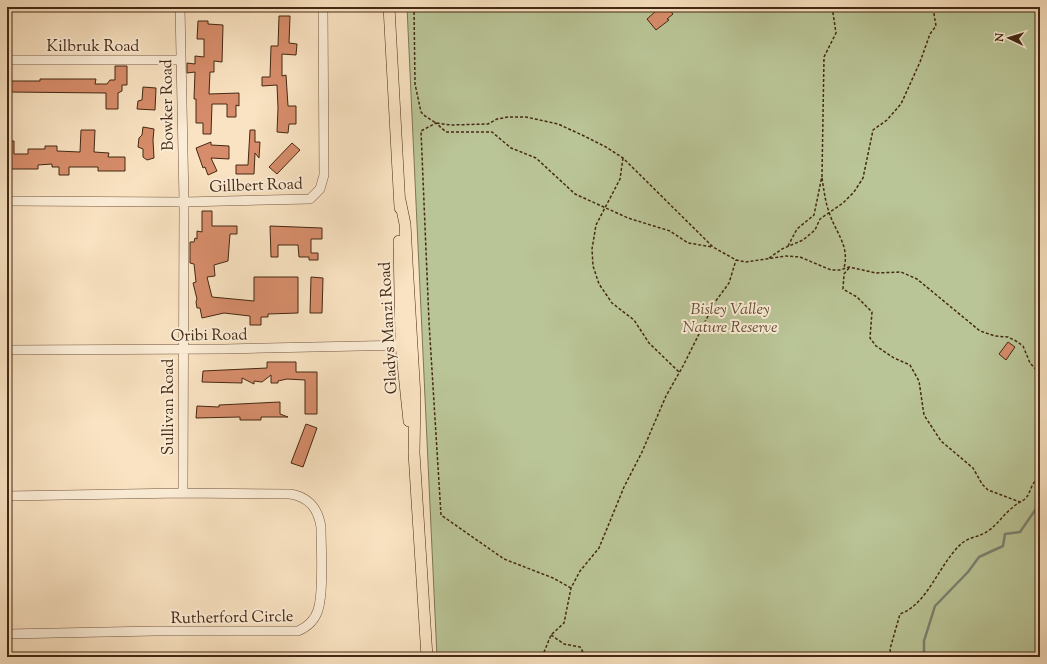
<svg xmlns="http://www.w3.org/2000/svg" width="1047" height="664" viewBox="0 0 1047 664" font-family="'Sorts Mill Goudy',serif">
<rect width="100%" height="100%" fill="#fae3c2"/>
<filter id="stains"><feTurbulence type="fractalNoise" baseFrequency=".005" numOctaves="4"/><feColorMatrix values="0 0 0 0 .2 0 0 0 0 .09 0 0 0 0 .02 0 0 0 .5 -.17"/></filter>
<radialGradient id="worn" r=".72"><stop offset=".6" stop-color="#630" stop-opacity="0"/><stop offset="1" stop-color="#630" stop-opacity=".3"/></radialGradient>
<!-- green -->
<path fill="#bac597" stroke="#7f7655" d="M407 7H1040V657H437Z"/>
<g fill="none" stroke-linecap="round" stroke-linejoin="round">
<!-- stream -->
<path stroke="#7a8272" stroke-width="2.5" d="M924 657V641L935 606 968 572 979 557 1003 546 1005 534 1020 532 1040 503"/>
</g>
<!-- building -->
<path fill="#d78d6b" stroke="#442813" d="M652 7H667L673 14 667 19 669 20 656 30 647 19 656 11Z
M279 16H290L289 43 297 44 296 55 282 54V76L286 75 288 106H296V124H289L288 133 277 132 278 108 277 85 262 86V77H270L271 46H278Z
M198 21H208V24L223 25 222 62 214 61V72H210L209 94 239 93V106L236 105V117H227V104H212L211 134H203V123H196V99H194L195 72 187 73V63L195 64V56L204 57V39H197Z
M115 66H127V85H122V91L118 93V109H106V93L10 92 9 81H40V79H96L95 84H107L110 80H115Z
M143 87 156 88 155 110 137 109 138 101 142 100Z
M143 127 154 129 153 140 154 158 147 160 143 157V149L138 147 139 138 142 135Z
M81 130H95L94 152 109 153 108 157H125V171H98V167H69V175H59V167H52V164L38 165V169H8L7 141H14V154H28V149H45V146H57V151L80 152Z
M250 130H255V142H260L259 158 255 153 254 174H236V165H248Z
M211 142V145L229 146V159L211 158 217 171 208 175 205 167 203 168 196 148Z
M292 143 300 150 277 174 269 167Z
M202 211H212V226H237V234H230L228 261 214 265 215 276 207 277 212 297 254 301V277H298V313L268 314V317H261V325H250V316L224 313 202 318 200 308H197L196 302 197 299 193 283 196 282 194 264 190 263V242H194L195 238 197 239V231L202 232Z
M270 226 322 228V239H311V253H318V260H309V257H299L298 245H278V257H271Z
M311 277 323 278 322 313H310Z
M1008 342 1015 347 1006 360 999 354Z
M267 362H296V372H317V414H305V380L287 379 278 381V383H271V375L262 382 254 381V384L242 378V383L202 382 203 371 267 368Z
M280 402V414L288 417H261V420H240V417L196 418 197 406 219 407V405Z
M306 424 317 428 303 467 291 463Z"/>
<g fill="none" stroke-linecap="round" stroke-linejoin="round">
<defs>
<path id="minor" d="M180 7 184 202 183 493
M7 60H180
M7 201 184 202 310 199 320 189 324 175 323 7
M7 350 225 349 408 345
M7 496 183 493 290 494C309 497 318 508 321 527 321 547 324 592 318 610 315 620 307 627 298 631H155L7 634"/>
<path id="major" d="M389 7 400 208
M400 200 405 224 407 262 415 397 414 453 427 657
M399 241 401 345 409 421"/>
</defs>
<!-- minor casing -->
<use href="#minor" stroke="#72573f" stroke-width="10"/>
<!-- major casing -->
<use href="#major" stroke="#442813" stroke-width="12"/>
<!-- path -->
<path stroke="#442813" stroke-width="1.5" stroke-dasharray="3 2" stroke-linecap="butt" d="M414 7 415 84 421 112 425 116 436 123 451 125 488 124 497 119 508 117H526L558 124 582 135 606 147 623 158 713 247 736 260 746 262 786 256 800 257 831 270H840L849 267 876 273 901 272 917 279 980 331 995 336 1008 337 1016 341 1023 346 1030 363 1040 374
M623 158 620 179 596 225 592 249 593 266 599 284 612 303 634 320 649 343 679 372
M822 178C824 190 825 201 829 212 835 232 850 245 844 268
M788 246 797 229 814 215 822 176 824 57 836 33 833 13 829 7
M769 258 782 249 803 240 815 230 820 219 843 203 854 192 863 178 873 130 887 120 901 104 920 62 930 34 936 26 934 14 936 7
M849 268 844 274 843 289 857 297 872 312 870 338 876 346 894 358 910 365 919 381 924 415 941 441 973 468 982 484 988 490 1020 502
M571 588 553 578 504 559 441 515 429 322 421 131 436 123 446 132H492L511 148 536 158 575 194 628 218 670 231 688 243 713 247
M551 635 564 644 580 647 586 657
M542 657 551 635 564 623 571 588 580 571 599 548 624 487 642 452 666 396 683 366 715 302 729 283 736 260
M891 657 890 649 900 614C928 604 939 564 961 544 968 537 980 537 988 531 998 524 1003 515 1012 508 1016 504 1021 502 1025 499 1032 492 1030 482 1040 478"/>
<!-- minor -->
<use href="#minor" stroke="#fcedd7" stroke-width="9"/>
<!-- major -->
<use href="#major" stroke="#fae3c2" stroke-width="11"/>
</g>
<g text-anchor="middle" stroke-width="4" stroke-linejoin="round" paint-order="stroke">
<!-- street labels -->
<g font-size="16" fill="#442813" stroke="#fcedd7">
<text x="93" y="51">Kilbruk Road</text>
<text transform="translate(166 105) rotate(-91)" y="6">Bowker Road</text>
<text transform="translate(256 184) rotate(-2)" y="6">Gillbert Road</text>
<text transform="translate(387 328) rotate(-93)" y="6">Gladys Manzi Road</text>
<text transform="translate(209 334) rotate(-1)" y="6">Oribi Road</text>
<text transform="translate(167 407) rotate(-90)" y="6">Sullivan Road</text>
<text transform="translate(232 616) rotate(-1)" y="6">Rutherford Circle</text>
</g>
<!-- park labels -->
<g font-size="16" font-style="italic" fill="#624f34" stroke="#fcedd7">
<text x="730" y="314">Bisley Valley<tspan x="730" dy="18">Nature Reserve</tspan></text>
</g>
</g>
<!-- margin -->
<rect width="1047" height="664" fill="none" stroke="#fae3c2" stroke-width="24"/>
<rect x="8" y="8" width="1031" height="648" fill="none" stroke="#442813" stroke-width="2"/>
<rect x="12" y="12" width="1023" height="640" fill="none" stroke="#442813"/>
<!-- north arrow -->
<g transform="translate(1009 38) rotate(274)" stroke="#fcedd7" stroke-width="3" paint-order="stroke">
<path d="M0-3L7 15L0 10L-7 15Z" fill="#442813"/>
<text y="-6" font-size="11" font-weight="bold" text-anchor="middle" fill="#442813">N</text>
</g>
<rect width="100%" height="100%" filter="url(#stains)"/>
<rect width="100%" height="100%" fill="url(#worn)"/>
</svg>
